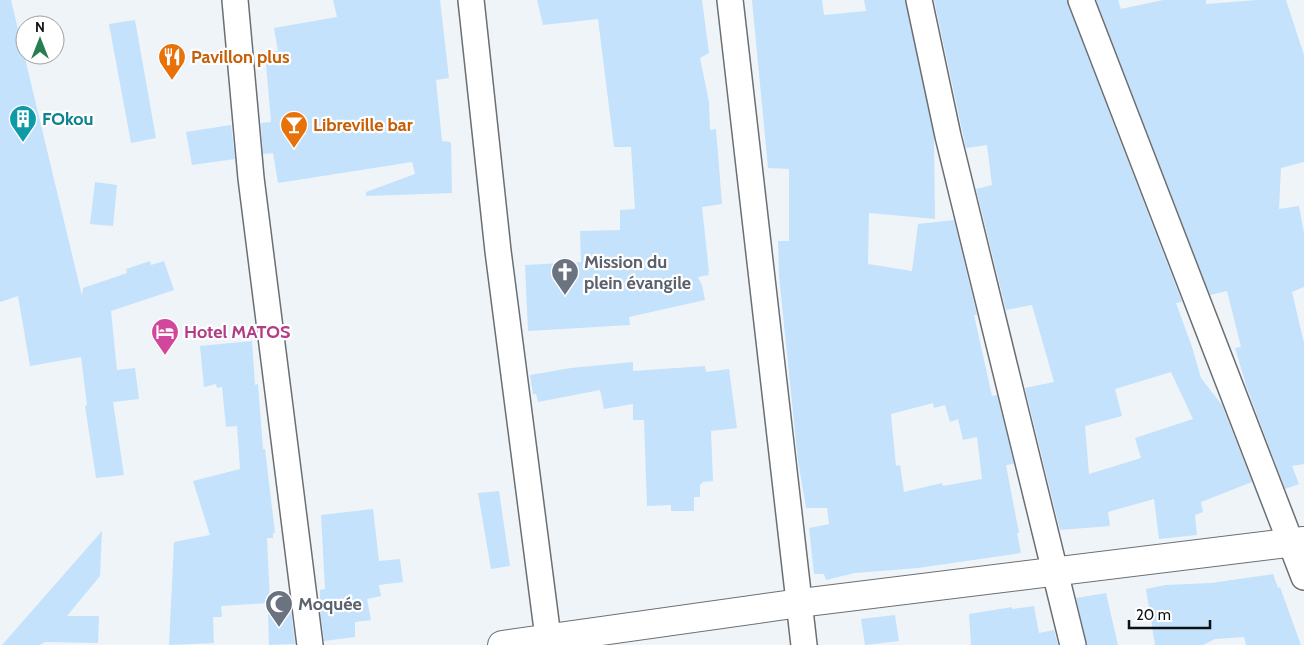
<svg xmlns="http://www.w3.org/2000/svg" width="1304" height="645" viewBox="0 0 1304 645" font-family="Cabin,sans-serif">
<rect width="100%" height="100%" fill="#eff4f8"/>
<!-- building -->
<path fill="#c4e2fc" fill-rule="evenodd" d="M0 0H11L82 296 83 288 127 273 126 269 150 261 151 265 164 261 174 290 111 311 117 370 135 368 139 399 113 402 124 475 96 478 85 406 87 405 81 357 30 366 18 296 0 302Z
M333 0H440L449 78 436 80 442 141 451 142 452 193 366 196V192L415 174 412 162 278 183 273 153 263 154 261 123 271 122 265 52 278 51 274 28 337 17Z
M537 0H702L709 53 700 58 709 102 710 130 716 129 722 204 702 207 709 272H708L709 275 698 277 702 285 705 300 629 317 630 325 528 331 525 265 581 262 580 231 620 230V210L635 209 631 147H614L598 19 543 25Z
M752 0H822L824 15 866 11 864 0H905L934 137 935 219 869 213 868 264 912 271 918 224 954 220 977 315H974L992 396 997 395 1014 464 1006 465 1019 533H1017L1021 553 918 568 855 573 826 580 824 574H814L809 528 829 524 827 508H806L798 461 779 276 778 241H789V169L768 168ZM933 403 934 408 945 405 950 422 958 419 963 440 977 437 982 479 943 486 942 483 904 492 900 465 896 466 891 414Z
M934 0H1067L1068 5 1182 302 1176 303 1192 347 1201 378 1222 405 1252 482 1201 502 1203 512 1195 515 1197 535 1159 539 1154 499 1108 512 1110 526 1060 530 1025 388 1054 382 1032 305 1006 310 976 189 992 185 987 145 966 148ZM1171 372 1193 419 1135 438 1141 458 1089 474 1085 426 1122 416 1115 389Z
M1096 0H1118L1121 9 1163 0H1206V4L1257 0H1286L1304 55V162L1281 168 1279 209 1299 206 1304 233V287L1292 292 1304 343V464L1292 466 1299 484 1285 489 1247 388 1235 348 1241 347 1227 291 1210 295Z
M135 20 156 138 131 143 109 24Z
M231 125 235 159 192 165 186 132Z
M95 182 117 185 113 226 90 224Z
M252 341 255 385 258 384 263 449H265L275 533H273V538H267L270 603 221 606 222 617H213L214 643 169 645 174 542 210 535 193 481 240 469 237 426 226 427 222 387 217 388 216 384 204 387 200 346Z
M633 362V371L705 366 706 372 729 369 737 428 711 431 713 481 702 482V484H700V497H694V511H671V505L647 506 644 420H633V404L604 409 600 390 538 402 536 394H533L530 375 571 368Z
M499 491 510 566 491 569 478 493Z
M373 509 379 561 400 559 403 582 379 585 381 596 367 599 371 620 355 622V637L324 641 320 611V590L325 589 321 515Z
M102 531 100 576 67 616H99L98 643 45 642 40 645H2Z
M1273 574 1278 588 1280 587 1301 645H1246L1244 637 1215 639 1203 645H1155L1146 589 1165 585 1211 583Z
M1106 593 1118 645H1087L1076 598Z
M1034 606 1039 633 1054 630 1058 645H971L969 614 1012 607V609Z
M268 611H291L295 644 269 645Z
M895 615 899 641 865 645 861 619Z"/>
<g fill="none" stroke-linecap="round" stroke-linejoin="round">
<defs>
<path id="street" d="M235 0 251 178 310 645
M471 0 498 251 549 645
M730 0 804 645
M919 0 948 136 1073 645
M1081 0 1304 577"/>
<path id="secondary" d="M502 645 800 603 1304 541"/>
</defs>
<!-- street casing -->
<use href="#street" stroke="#6b6f73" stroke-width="28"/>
<!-- secondary casing -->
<use href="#secondary" stroke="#6b6f73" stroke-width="30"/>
<!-- street -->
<use href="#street" stroke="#fff" stroke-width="25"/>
<!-- secondary -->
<use href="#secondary" stroke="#fff" stroke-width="28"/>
</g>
<!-- icons -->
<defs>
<symbol id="restaurant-pin" viewBox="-11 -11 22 30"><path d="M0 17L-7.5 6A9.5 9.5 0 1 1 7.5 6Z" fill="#e8710a" stroke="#fff"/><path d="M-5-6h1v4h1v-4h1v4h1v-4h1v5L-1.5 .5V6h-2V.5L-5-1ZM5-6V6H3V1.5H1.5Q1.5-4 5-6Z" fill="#fff"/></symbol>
<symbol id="building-pin" viewBox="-11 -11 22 30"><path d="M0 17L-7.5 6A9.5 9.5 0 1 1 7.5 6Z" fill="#0f9aa8" stroke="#fff"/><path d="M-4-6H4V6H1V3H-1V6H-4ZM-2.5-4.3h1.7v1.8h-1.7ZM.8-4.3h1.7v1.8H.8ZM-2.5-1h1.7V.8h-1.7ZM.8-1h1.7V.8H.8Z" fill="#fff"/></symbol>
<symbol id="bar-pin" viewBox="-11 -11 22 30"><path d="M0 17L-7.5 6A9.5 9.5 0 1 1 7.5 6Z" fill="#e8710a" stroke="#fff"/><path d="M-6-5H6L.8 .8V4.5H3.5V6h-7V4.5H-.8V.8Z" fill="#fff"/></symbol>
<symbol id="church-pin" viewBox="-11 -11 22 30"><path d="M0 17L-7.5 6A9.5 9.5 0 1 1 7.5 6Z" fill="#6b7280" stroke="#fff"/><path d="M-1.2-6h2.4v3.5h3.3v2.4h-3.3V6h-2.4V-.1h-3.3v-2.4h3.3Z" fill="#fff"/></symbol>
<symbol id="hotel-pin" viewBox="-11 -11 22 30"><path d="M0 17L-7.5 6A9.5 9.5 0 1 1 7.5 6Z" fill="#d1479c" stroke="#fff"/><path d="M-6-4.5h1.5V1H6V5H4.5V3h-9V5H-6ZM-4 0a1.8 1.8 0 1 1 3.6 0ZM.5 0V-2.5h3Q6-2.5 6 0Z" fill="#fff"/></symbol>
<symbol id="mosque-pin" viewBox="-11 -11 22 30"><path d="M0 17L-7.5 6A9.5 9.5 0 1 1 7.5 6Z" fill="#6b7280" stroke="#fff"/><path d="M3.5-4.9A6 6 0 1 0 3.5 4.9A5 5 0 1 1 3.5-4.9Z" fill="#fff"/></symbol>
</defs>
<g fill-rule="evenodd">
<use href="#restaurant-pin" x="156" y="41" width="32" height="43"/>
<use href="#building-pin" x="7" y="103" width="32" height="43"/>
<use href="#bar-pin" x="278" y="109" width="32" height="43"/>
<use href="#church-pin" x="549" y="256" width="32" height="43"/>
<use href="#hotel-pin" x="149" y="316" width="32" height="43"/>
<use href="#mosque-pin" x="263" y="588" width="32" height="43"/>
</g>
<g text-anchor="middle" stroke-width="4.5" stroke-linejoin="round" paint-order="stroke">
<!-- food labels -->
<g font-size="18" font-weight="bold" fill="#c56008" stroke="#fff" text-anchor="start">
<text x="191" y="63">Pavillon plus</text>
<text x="313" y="131">Libreville bar</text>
</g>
<!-- culture labels -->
<g font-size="18" font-weight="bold" fill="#0d838f" stroke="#fff" text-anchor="start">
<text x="42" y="125">FOkou</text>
</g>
<!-- worship labels -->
<g font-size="18" font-weight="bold" fill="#5b616d" stroke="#fff" text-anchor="start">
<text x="584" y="268">Mission du<tspan x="584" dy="21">plein évangile</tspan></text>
<text x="298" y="610">Moquée</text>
</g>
<!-- hotel labels -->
<g font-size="18" font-weight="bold" fill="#b23c85" stroke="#fff" text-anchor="start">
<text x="184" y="338">Hotel MATOS</text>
</g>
</g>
<!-- north arrow -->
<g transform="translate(40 40)"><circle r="24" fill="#ffffff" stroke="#9f9fa0"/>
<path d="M0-4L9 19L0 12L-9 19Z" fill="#287e51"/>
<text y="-8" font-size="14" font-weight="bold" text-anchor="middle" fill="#0f1011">N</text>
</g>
<!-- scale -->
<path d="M1129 620v8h81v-8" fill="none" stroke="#0f1011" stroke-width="2.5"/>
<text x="1136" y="620" font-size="15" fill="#0f1011" stroke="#ffffff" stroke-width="4" paint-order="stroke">20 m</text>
</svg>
